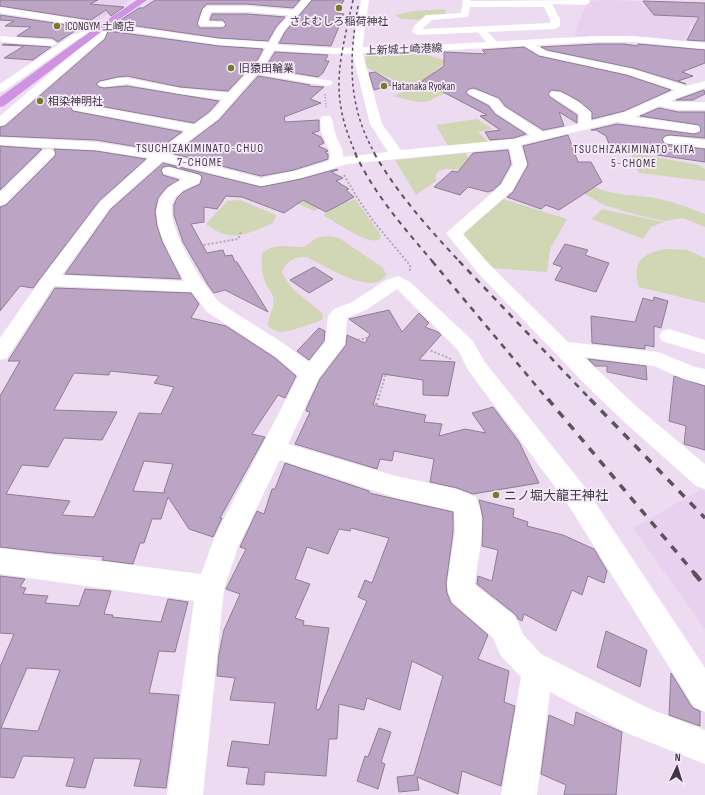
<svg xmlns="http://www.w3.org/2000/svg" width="705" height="795" viewBox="0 0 705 795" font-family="'Sofia Sans Condensed','Noto Sans JP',sans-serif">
<rect width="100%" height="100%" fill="#eddbf2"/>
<!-- built -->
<path fill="#e8d1ef" d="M54 0H130L98 21 91 22 51 16Z
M605 0 705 3V28L689 26V30L683 42 646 36 644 39 575 38 576 28 588 1Z
M702 489 705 492V629L633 528Z"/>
<!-- green -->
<path fill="#d1d6b5" d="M445 9 446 15 426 16 420 20 401 19 395 15 414 11Z
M420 50 426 55 448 61 433 72 469 83 434 98C427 107 403 98 393 96L412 88 365 67 366 52Z
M477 119 493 129 478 132 490 143 449 148 436 125Z
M630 152 698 165 705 169V181L639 173Z
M465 153 475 168 472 173C465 171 439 164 436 175 435 177 436 179 436 181L416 195 395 160Z
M586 183C610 196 629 194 655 198 672 201 689 208 705 214V227L683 218 664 221 630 213 604 205 576 189Z
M314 195 340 196 347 202 355 199 381 235 380 239C370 247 334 221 323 215L331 210 324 206 314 211 297 203Z
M503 199 567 219 550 249 547 272 491 268 462 235Z
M240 200 276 215 273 223C247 234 231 244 206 224L227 201Z
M602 209 610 211 664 222 651 227 643 239 592 219Z
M329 236 339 238 382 267 386 273 385 277C383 279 380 281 377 282 360 288 323 265 307 257 295 256 286 261 282 272 289 290 309 301 323 314L322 320C314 323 287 333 279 332 275 331 271 328 268 326 268 313 276 309 273 296 272 293 269 290 268 288 262 278 261 264 262 253L270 248 281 246 304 247 318 237Z
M667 249 687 250 705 258V303L639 287C631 262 642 253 667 249Z"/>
<!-- building -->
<path fill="#bca5c4" stroke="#8d7d92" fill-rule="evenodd" d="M0 0H98L90 4 124 7 111 16 106 10 91 20 0 6Z
M155 0H300L293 8 247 4H207L202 9 197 24 200 28H223L226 25 223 20H210L212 14H247L285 17 276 27 268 41 219 38 116 23 139 8H143Z
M312 0H344L337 13 344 14 331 46 279 43 285 32Z
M643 1 705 3V41L687 40 699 17 654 15Z
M0 15 81 27 58 42 52 38 17 36 31 27 5 26 14 21 0 20Z
M108 31 219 46 263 49 258 59 228 91 180 87 127 76 118 77 100 81 96 84 99 87 104 88 127 86 219 101 209 112 194 123 77 102 73 103 70 106 73 111 182 132 157 150 96 140 0 136V127L5 126 105 39Z
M4 44 51 47 33 60 4 58 24 46 2 45Z
M597 44H624L638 46V44L705 50V63L682 72 693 76 678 81 686 84 633 68 547 50 541 47Z
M524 47 539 56 626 75 671 90 624 111 592 119V112L579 101 561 91 551 90 548 94 550 97 577 115V123L559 112 564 126 543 130 505 106 499 98 474 88 469 89 466 92 468 95 489 106 495 114 526 134 514 138 490 140 485 132 500 130 480 116 487 115 422 81 444 66V52L486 54 482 50Z
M275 52 328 55 325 61H329L323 73 318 77 265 68Z
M375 72 395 84 374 90 369 73Z
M258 76 310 85 309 86 324 87 310 99 321 103 284 117 285 122 319 120V131L312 133 321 137 324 143 318 146 327 150 328 151 325 152 328 154V159L294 170 261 176 174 154 219 120Z
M704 90 705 94 693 100H676Z
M659 108 678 112H705V138L670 135 665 136 662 139 665 144 705 149V162L657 155V149L619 147 618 145 609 144 606 136 596 130H591L617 124 694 134 700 132 701 129 699 125 640 116Z
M568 135 578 162H591L602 182 559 210 546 205 541 209 507 197 513 192 528 165 523 146Z
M0 146 42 149 0 190Z
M54 149 96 151 146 159 99 201 33 288 20 286 0 311V207L6 205 54 157 56 154Z
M508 150 511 164 500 184 492 191H490L488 192 468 187 460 195 434 187 452 171 458 172 473 153Z
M163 163 261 187 301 179 337 169 338 170 331 172 343 178 336 181 349 189 346 190 354 197 326 212 303 200 284 213 242 197 226 196 217 209 204 207V222L191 224 207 253 223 250 225 256 232 255 235 262H237L268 312 225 290 214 293 208 285 183 242 174 215V205L177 198 183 192 200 184 202 177 199 174 169 166 163 167 161 170 163 175 179 180 167 187 158 198 155 212 157 226 162 241 181 279 65 274 111 209Z
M565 244 588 250 585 255 609 263 596 292 555 280 562 267 553 264Z
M314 267 333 279 309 293 290 280Z
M55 288 191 293 199 304 191 318 226 326 275 358 296 376 285 398 278 395 252 434 265 437 220 518H222L213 537 189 529 168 497 161 519H152L144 543H140L133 564 102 560 104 557 53 553 0 547V396L20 361H8ZM110 371 159 376 154 383 174 387 161 414 139 413 94 517 62 515 70 501 6 494 22 465 48 467 64 438 102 440 117 412 54 410 74 373 109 375ZM144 461 173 464 164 491 165 493 133 491Z
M654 297 668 301 661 328 654 326V347L645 345V349L592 343 591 316 635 322 643 298 653 301Z
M389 310 402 332 419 313 429 323 425 327 438 332 441 335 419 360 455 362 448 396 423 395V380L383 374 373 405 426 415 424 422 442 424 439 436 465 429 486 433 472 413 493 407 519 442 539 483 473 494 457 488 430 482 434 459 394 451 392 461 380 459 377 469 295 444 310 412 306 411 307 407 320 379 346 345 347 335 365 343 370 334 349 319Z
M319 328 325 331 324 341 309 360 297 351Z
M588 359 646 366 647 380 607 372V366H595Z
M674 376 705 386V450L684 444 686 426 669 421Z
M285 463 369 491V493L453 512V532L446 584 447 593 451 603 488 635 478 659 509 671 504 702 515 706 501 786 462 771 458 794 417 777 419 790 399 792 397 777 414 775 443 676 412 661 400 710 367 698 364 710 339 704 337 739H329L326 776 265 772 264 785 246 784 249 768 227 766 232 741 269 745 275 703 230 700 235 678 217 676 219 654 224 630 240 594 226 589 246 549 240 547 257 511 264 514 272 489H275ZM351 528 389 538 372 583 365 580 358 597 367 601 319 710 316 709 329 628 303 625 304 621 295 618 310 584 295 579 307 547 328 554 339 529 350 531Z
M479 500 514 509 513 517 528 522 527 526 563 535 594 549 607 571 604 583 588 576 582 595 572 590 556 631 524 614 522 621 518 619 516 615 477 584 478 576 492 581 498 550 482 546 483 518Z
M0 576 25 579 20 587 26 588 23 594 48 596 45 603 79 606 85 589 111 591 104 614 113 615 112 617 161 622 168 599 188 602 175 652 159 651 149 693 179 695 166 788 134 786 141 759 94 758 85 788 66 786 75 758 23 756 14 778 0 777V667L14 634 0 633ZM27 668 60 670 38 731 1 728Z
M606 631 647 650 640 687 597 667Z
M671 673 690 704 693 708 700 711V726L669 715Z
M576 712 622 732 616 795H564L566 785 541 774 549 715 574 726Z
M379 728 391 732 381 762 385 764 378 789 357 781 365 756 368 757Z"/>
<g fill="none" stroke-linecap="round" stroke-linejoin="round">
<!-- path-far2 -->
<path stroke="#b4a6b8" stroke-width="1.5" stroke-dasharray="1.5 1.5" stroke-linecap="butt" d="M325 94 326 107
M57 103 64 104
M58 132 59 126 69 115
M234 154 267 133"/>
<!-- path-far1 -->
<path stroke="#b4a6b8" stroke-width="2" stroke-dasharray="2 2" stroke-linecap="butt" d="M226 159 236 153
M344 175 358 199 374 222 409 264 411 268 409 271
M122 209 149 210
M192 247 238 239 241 232
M354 341C369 337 383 334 398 337L451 359
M378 400 393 350 395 336"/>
<!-- path -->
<path stroke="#b4a6b8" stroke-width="3" stroke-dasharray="3.5 3.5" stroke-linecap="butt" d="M310 415 355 424 372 419 378 399"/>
<!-- minor -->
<path fill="#fff" fill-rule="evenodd" d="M361 0H369L362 51 382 124 401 150 514 139 530 135 496 113 490 105 469 94 467 92 469 90 473 89 498 99 504 107 543 132 578 124 579 114 551 96 549 94 551 92C560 89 586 105 591 113V121L625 112 675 90 626 74 539 55 523 45 522 43 527 40 546 51 633 69 686 86 705 81V88L670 101 678 102H705V110H678L659 106 635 117 694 125 699 126 700 129 699 132 694 133 617 122 521 145 527 164 512 191 463 234 490 265 568 342 658 352 695 367 705 369V385L683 379 654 366 584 357 637 407 705 464V489L696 486 621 419 586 385 478 273 446 233 501 185 513 164 509 148 348 164 301 178 261 186 163 161 110 208 62 275 184 281C167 250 133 199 183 179L164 174 162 171 164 168 169 167 199 175 201 178 199 183C188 188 175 192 172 205 167 227 205 291 222 304 230 310 239 315 248 321 269 334 289 346 309 362L325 342 328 316 334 309 352 302 386 280 398 276 410 282 473 341 484 361 585 487 705 668V712L694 707 567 503 468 370 458 350 397 289 366 310 347 318 345 344 319 378 288 444 396 476 457 489 476 497C489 523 477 557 475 585L515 616 523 634 541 654 650 709 705 730V764L629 734 550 692 537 795H501L521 677 501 656 493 638 452 602 448 592 447 584 455 532 454 511 396 498 280 460 238 547 224 589 203 795H167L194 601 0 574V548L201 574 215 536 298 376 276 357 207 312 192 292 54 286 7 358 0 360V338L43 276 100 202 149 158 96 150 0 145V137L96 142 160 152 261 178 294 171 329 161 330 152 321 132 320 119 322 116H330C334 121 333 127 335 132 337 141 344 148 343 157L388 152 370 124 352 51Z
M463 0H471V1L589 0 590 2 586 5 552 4 560 19V26L555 29 417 35 412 32 414 26 426 15 461 13ZM470 7H544L550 19V23L422 29 432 20 468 17Z
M207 6H247L296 10 300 13 296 16 247 12H211L208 21 223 22 225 24 223 26H200L198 24 203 9Z
M0 7 102 23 107 26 103 29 107 32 104 38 4 125 0 126V116L97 33 78 39 4 91 0 92V84L72 35 95 28 0 13Z
M0 36 52 40 57 43 52 46 1 42Z
M255 68 327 80 331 81 333 83 331 85 327 86 251 73 250 71Z
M118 78H127L180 88 231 93 235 94 237 97 235 100 231 101 180 94 127 84 104 87 100 86 98 84 100 82Z
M77 103 197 125 202 126 203 129 202 132 197 133 73 110 71 107 73 104Z
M670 136 705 140V148L665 143 663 140 665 137Z
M48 149 53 150 55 153 53 156 5 204 0 206V192L43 150Z
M669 329 705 340V354L662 341 659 336 662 331Z"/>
<!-- tertiary -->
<path fill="#fff" fill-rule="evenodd" d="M302 0H311L284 31 267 63 218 119 165 159 160 160 155 159 153 156 155 153 210 113 259 60 277 28Z
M481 27 484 28 498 43 499 45 498 47H490L478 32 476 30 478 28Z"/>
<!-- secondary -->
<path fill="#fff" fill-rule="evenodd" d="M104 23 219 39 268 42 279 45 335 48 450 44 597 36H633L705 43V49L633 42H597L450 50 335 54 278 51 267 48 219 45 101 28 99 26 101 24Z"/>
<!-- trunk -->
<path fill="#d093e3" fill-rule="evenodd" d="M137 0H147L101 32 4 106 0 107V97L95 28Z"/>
<!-- rail-far4 -->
<path stroke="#5a525d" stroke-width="1.5" stroke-dasharray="3 3" stroke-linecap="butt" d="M353 0C340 61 328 93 356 154
M358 6C349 59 347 105 375 154"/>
<!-- rail-far3 -->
<path stroke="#5a525d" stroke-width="2" stroke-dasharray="5 5" stroke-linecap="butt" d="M355 153C374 194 404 228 433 262
M374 153C397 193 428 228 460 262"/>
<!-- rail-far2 -->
<path stroke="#5a525d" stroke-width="2.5" stroke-dasharray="6 6" stroke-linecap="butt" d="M432 261 548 400
M459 261 591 400"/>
<!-- rail-far1 -->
<path stroke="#5a525d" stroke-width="3.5" stroke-dasharray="8 8" stroke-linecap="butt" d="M548 399 695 574
M590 399 705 518"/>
<!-- rail -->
<path stroke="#5a525d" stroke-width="4.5" stroke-dasharray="10 10" stroke-linecap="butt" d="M694 573 705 586"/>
</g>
<!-- markers -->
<g fill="#757c27" stroke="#f8eafd" stroke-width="1.5">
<circle cx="339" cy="8" r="4"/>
<circle cx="57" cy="26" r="4"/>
<circle cx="231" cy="68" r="4"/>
<circle cx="384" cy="86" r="4"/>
<circle cx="40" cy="101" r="4"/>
<circle cx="496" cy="495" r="4"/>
</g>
<g text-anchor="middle" stroke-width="3.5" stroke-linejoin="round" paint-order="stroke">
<!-- far-poi labels -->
<g font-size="11" fill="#3f3841" stroke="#f8eafd" text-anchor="start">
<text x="339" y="25" text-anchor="middle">さよむしろ稲荷神社</text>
<text x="65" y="30">ICONGYM 土崎店</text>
<text x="239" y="72">旧猿田輪業</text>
<text x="392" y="90">Hatanaka Ryokan</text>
<text x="48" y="105">相染神明社</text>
</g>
<!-- far-street labels -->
<g font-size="11" fill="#3f3841" stroke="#f8eafd">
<text transform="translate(404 49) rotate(-2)" y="4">上新城土崎港線</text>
</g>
<!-- far-neighbourhood labels -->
<g font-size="12" letter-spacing="1" fill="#3f3841" stroke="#f8eafd">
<text x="200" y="152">TSUCHIZAKIMINATO-CHUO<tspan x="200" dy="14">7-CHOME</tspan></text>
<text x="634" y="153">TSUCHIZAKIMINATO-KITA<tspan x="634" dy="14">5-CHOME</tspan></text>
</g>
<!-- poi labels -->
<g font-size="13" fill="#3f3841" stroke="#f8eafd" text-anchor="start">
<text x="504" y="500">ニノ堀大龍王神社</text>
</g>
</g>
<!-- north arrow -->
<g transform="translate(677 767) rotate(4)" stroke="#f8eafd" stroke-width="3" paint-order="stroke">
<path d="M0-3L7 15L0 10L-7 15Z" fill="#3f3841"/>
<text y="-6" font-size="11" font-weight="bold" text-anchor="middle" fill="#3f3841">N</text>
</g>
</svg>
